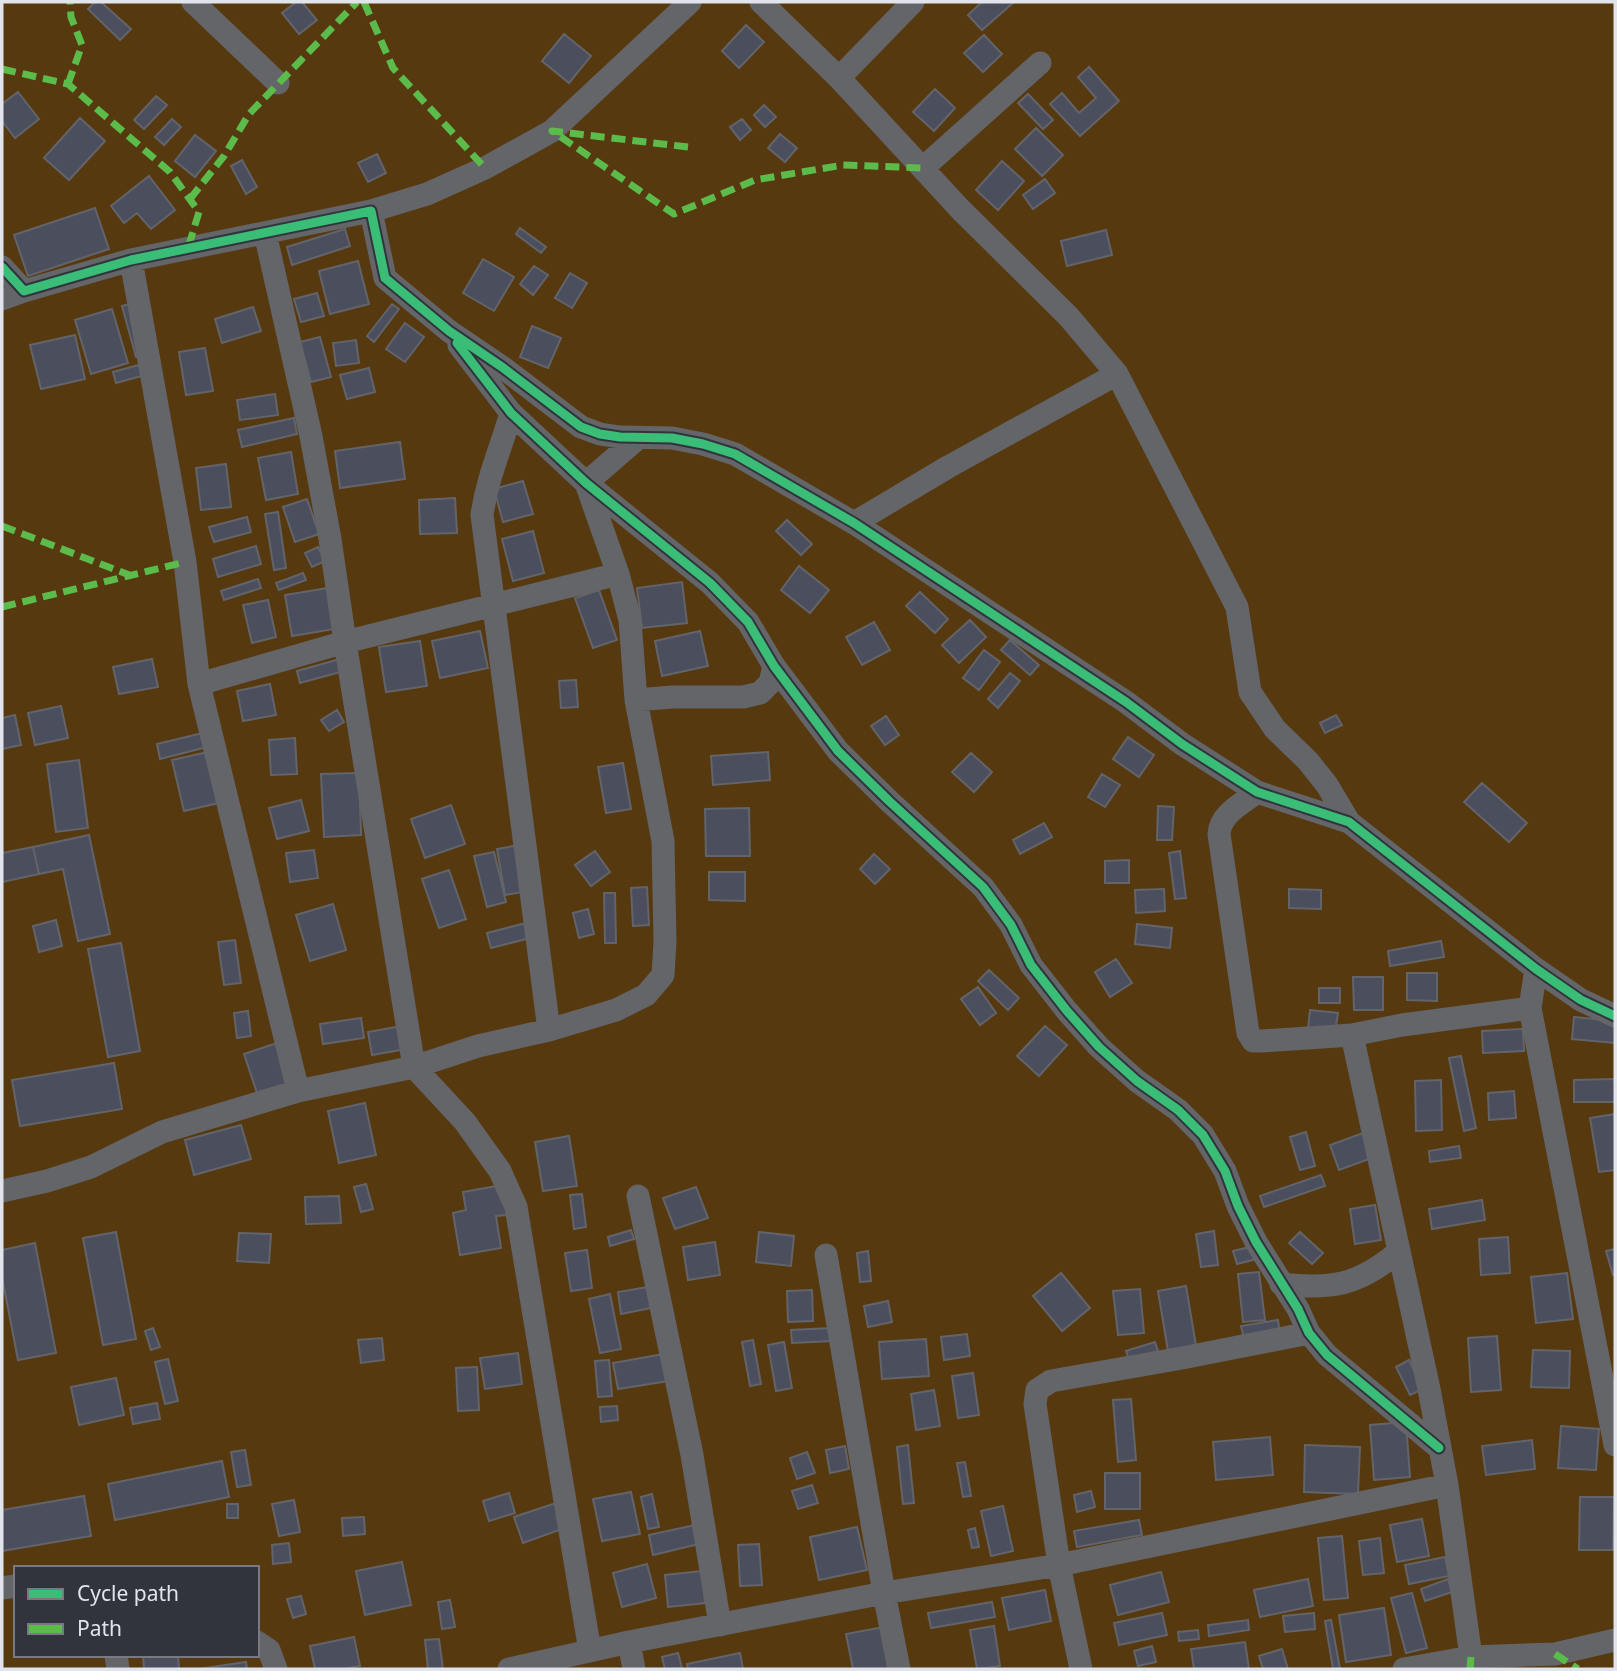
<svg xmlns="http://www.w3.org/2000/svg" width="1617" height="1671" viewBox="0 0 1617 1671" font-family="'Noto Sans',sans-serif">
<rect width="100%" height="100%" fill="#34353a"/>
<!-- green -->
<path fill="#573910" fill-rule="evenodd" d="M2 2H1615V1669H2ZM16 1568H257V1655H16Z"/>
<!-- building -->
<path fill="#4a4e5d" stroke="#636469" stroke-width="2" d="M95 2H101L131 29 120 40 88 9Z
M296 2H302L317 20 299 34 282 13Z
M982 2H1014L982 30 968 15Z
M746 25 764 42 739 68 722 51Z
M564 34 591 56 569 83 542 61Z
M984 35 1002 54 983 72 964 53Z
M1089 67 1119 101 1080 136 1050 104 1062 93 1079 113 1096 98 1078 77Z
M935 89 955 108 934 131 913 112Z
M18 92 39 119 15 138 2 121V104Z
M1028 94 1053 120 1043 129 1018 103Z
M156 96 167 105 144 129 134 120Z
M764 105 776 117 765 127 754 115Z
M80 118 105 141 69 180 44 158Z
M172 119 181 127 164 145 155 137Z
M742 119 751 130 740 140 730 127Z
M1036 128 1063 155 1042 176 1015 149Z
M780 134 797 148 785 162 768 148Z
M195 135 216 151 195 177 175 161Z
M377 154 386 173 368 182 358 163Z
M242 160 257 187 246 194 231 166Z
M1002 161 1024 181 998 210 976 190Z
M149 176 175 210 151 229 137 213 124 223 111 206Z
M1045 179 1055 193 1033 209 1023 195Z
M95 208 109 249 28 276 14 235Z
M520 228 546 247 541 253 516 234Z
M345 229 350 246 292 265 287 247Z
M1106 230 1112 255 1067 266 1061 241Z
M483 259 514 277 494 311 463 293Z
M358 261 369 304 330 314 319 271Z
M534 266 548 275 533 295 520 284Z
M570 273 587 283 572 308 555 298Z
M317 293 324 316 301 322 294 299Z
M130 304 144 355 136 357 122 306Z
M392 304 399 309 374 342 367 336Z
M253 307 261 331 222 343 215 319Z
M112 309 128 363 91 374 75 320Z
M405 323 424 337 405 362 386 349Z
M532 326 561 338 548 368 520 357Z
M75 335 85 379 41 389 30 345Z
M320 337 331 377 311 382 300 342Z
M356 340 359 363 336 366 333 343Z
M205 348 213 391 186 395 179 352Z
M142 364 145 375 116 383 113 372Z
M369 368 375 392 347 399 340 375Z
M275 394 278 415 240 420 237 400Z
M294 418 297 434 242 447 238 430Z
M400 442 405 479 340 488 335 451Z
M291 452 298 494 266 500 258 458Z
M226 464 231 507 201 510 196 468Z
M523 481 533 514 503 522 494 489Z
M455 498 457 533 420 534 419 500Z
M307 499 319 534 295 542 283 507Z
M278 512 286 568 274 570 265 514Z
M247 517 251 532 214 542 209 527Z
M787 520 812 544 801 555 776 531Z
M533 531 544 573 513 581 502 539Z
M256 546 261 564 218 577 213 559Z
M318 547 325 561 312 567 305 553Z
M799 566 829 590 810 613 781 590Z
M303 573 306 580 279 590 276 583Z
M258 579 261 588 224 600 221 591Z
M682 582 687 623 642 628 637 588Z
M328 588 334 629 292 636 285 595Z
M599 590 617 640 593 648 575 598Z
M920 592 948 619 935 633 906 606Z
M268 600 276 637 252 643 243 605Z
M970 620 986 637 959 663 942 645Z
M874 622 890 650 862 665 846 637Z
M480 631 488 668 440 678 432 641Z
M700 631 708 666 662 676 655 641Z
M1010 640 1039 665 1030 675 1001 650Z
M420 641 427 686 386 692 379 647Z
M984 650 1000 662 979 690 963 678Z
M152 659 158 687 119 694 113 667Z
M340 659 344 671 300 683 297 671Z
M1010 673 1020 681 998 708 988 699Z
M576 680 578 707 561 708 559 681Z
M270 684 276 715 243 721 237 691Z
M61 706 68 738 35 745 28 713Z
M337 710 344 722 329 731 321 720Z
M15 715 21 745 2 749V718Z
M1336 715 1342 725 1325 733 1320 723Z
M886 716 899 735 885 745 871 726Z
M207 732 211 746 160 759 157 744Z
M1128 737 1154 755 1139 777 1113 759Z
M295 738 297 774 271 775 269 740Z
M208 752 219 803 184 811 172 760Z
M768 752 770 780 713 785 711 756Z
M971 753 992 772 974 792 952 772Z
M79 760 88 828 56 832 47 764Z
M623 763 631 809 606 813 598 767Z
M359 773 361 835 324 837 321 774Z
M1102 774 1120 785 1105 807 1088 797Z
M1482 783 1527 823 1509 842 1464 802Z
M301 800 309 831 277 839 269 808Z
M451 805 465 844 425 858 411 819Z
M1158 806 1174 807 1172 840H1157Z
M749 808 750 856H706L705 809Z
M1044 823 1052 837 1020 854 1013 840Z
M89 835 110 934 78 941 63 869 39 874 33 847Z
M520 845 528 891 505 895 497 849Z
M33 847 39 874 2 882V853Z
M314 850 318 878 290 882 286 853Z
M595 851 610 872 591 886 575 865Z
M1180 851 1186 898 1175 899 1169 853Z
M494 852 506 902 487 907 474 856Z
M874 854 890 869 875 884 860 869Z
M1129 860V883H1105V861Z
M449 870 466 919 439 928 422 879Z
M709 872H745V901L709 900Z
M647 887 649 925 633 926 631 888Z
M1164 889 1165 911 1136 913 1135 890Z
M1289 889 1321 890V909L1289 908Z
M604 893H615L616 943H605Z
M333 904 346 950 310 961 296 915Z
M588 909 594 934 579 938 573 913Z
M56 920 62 946 39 952 33 926Z
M530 922 534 937 491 948 487 933Z
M1137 924 1172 928 1170 948 1135 944Z
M235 940 241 983 224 985 218 942Z
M1441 941 1444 957 1390 966 1388 951Z
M121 943 140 1051 108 1057 88 949Z
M1116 959 1132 983 1110 997 1095 972Z
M989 970 1019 998 1008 1010 978 981Z
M1407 973H1437V1001L1407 1000Z
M1353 977H1383V1010H1354Z
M978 987 996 1013 980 1025 961 999Z
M1319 988H1340V1003H1319Z
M1310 1010 1338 1013 1335 1032 1308 1029Z
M248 1011 251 1036 237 1038 234 1013Z
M1574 1017 1615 1021V1043L1572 1039Z
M361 1018 364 1038 323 1044 320 1024Z
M402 1026 406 1049 372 1055 368 1032Z
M1045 1026 1067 1045 1039 1076 1017 1056Z
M1523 1029 1524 1051 1483 1053 1482 1031Z
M277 1043 291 1085 258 1096 244 1054Z
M1461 1056 1476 1128 1464 1131 1449 1058Z
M114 1063 122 1109 20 1126 12 1080Z
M1615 1079V1102H1574V1080Z
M1441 1080 1442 1130 1416 1131 1415 1081Z
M1514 1091 1516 1118 1489 1120 1488 1093Z
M365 1103 376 1155 339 1163 328 1111Z
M1615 1114V1170L1599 1172 1590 1118Z
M241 1125 251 1159 194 1175 185 1140Z
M1306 1132 1315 1166 1300 1170 1290 1137Z
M1363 1133 1372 1158 1339 1170 1330 1145Z
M569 1136 577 1186 543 1191 535 1142Z
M1459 1146 1461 1158 1430 1162 1429 1151Z
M1321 1175 1325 1186 1264 1207 1260 1196Z
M366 1184 373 1209 361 1212 354 1187Z
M502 1185 507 1215 496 1216 501 1248 460 1255 453 1213 466 1210 463 1192Z
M696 1187 708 1218 675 1229 663 1198Z
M582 1194 586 1227 574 1229 570 1195Z
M339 1196 341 1223 306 1224 305 1197Z
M1482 1200 1485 1220 1432 1229 1429 1209Z
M1375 1205 1381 1240 1355 1244 1350 1209Z
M631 1230 634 1239 610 1246 608 1237Z
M1214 1231 1218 1265 1201 1267 1196 1234Z
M116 1232 136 1339 103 1345 83 1238Z
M759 1232 794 1236 791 1266 756 1262Z
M1300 1232 1323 1253 1312 1264 1289 1243Z
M239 1233 271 1234 269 1263 237 1261Z
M1508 1237 1510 1273 1481 1275 1479 1239Z
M715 1242 720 1275 688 1280 683 1247Z
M35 1243 56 1353 18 1360 2 1277V1250Z
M1254 1246 1257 1259 1237 1264 1233 1251Z
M1615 1249V1274L1613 1275 1606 1251Z
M587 1250 592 1288 571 1291 565 1253Z
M868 1251 871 1281 860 1282 857 1253Z
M1259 1272 1265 1320 1243 1322 1238 1274Z
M1061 1273 1090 1308 1062 1331 1033 1296Z
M1567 1273 1573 1319 1536 1323 1531 1277Z
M1186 1286 1196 1346 1168 1351 1158 1291Z
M648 1287 651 1308 621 1314 618 1292Z
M1140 1289 1144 1333 1118 1335 1113 1291Z
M812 1290 813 1321 788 1322 787 1291Z
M610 1294 621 1349 600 1353 589 1299Z
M888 1301 892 1322 868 1327 864 1306Z
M1278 1320 1280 1334 1244 1339 1241 1326Z
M153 1328 160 1347 151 1350 145 1331Z
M831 1328 832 1341 792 1343 791 1330Z
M967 1334 970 1356 944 1360 941 1337Z
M1497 1336 1501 1390 1471 1392 1468 1338Z
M382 1338 384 1360 361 1363 358 1340Z
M926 1339 929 1376 882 1379 879 1342Z
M753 1340 761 1384 750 1386 742 1342Z
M784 1342 792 1388 776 1391 768 1345Z
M1155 1342 1158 1351 1129 1360 1126 1351Z
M1533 1350 1570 1351 1569 1388 1531 1387Z
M518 1353 522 1384 485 1389 480 1358Z
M664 1354 669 1381 618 1389 613 1363Z
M168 1359 178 1401 165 1404 155 1362Z
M609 1360 612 1396 598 1397 595 1361Z
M1409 1360 1423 1389 1410 1395 1396 1367Z
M477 1367 479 1410 458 1411 456 1368Z
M973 1373 979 1415 958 1418 952 1376Z
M116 1378 124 1415 79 1425 71 1387Z
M934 1390 940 1426 916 1430 911 1394Z
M1131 1399 1136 1460 1118 1462 1113 1400Z
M157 1403 160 1419 133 1424 130 1408Z
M617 1406 618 1420 601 1422 600 1407Z
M1406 1422 1410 1477 1374 1480 1370 1425Z
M1561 1426 1599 1429 1596 1470 1558 1468Z
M1270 1437 1273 1475 1216 1480 1213 1442Z
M1532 1440 1535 1469 1486 1475 1482 1446Z
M908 1445 914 1503 903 1504 897 1447Z
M1305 1445 1360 1447 1358 1494 1304 1492Z
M845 1446 849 1469 830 1473 826 1450Z
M245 1450 251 1485 237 1487 231 1452Z
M807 1452 815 1473 797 1479 790 1458Z
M222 1461 229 1497 115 1520 108 1484Z
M965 1462 971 1496 963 1497 957 1463Z
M1105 1473H1140V1509H1105Z
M812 1485 818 1503 798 1509 792 1491Z
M1091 1491 1095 1507 1077 1512 1074 1495Z
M631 1492 640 1534 602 1541 593 1499Z
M509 1493 515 1513 489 1521 483 1501Z
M652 1494 659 1527 648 1529 641 1497Z
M84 1496 91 1536 2 1551V1510Z
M1580 1497H1614L1613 1550H1579Z
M294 1500 300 1532 279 1536 272 1504Z
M556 1503 565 1528 523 1543 514 1517Z
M227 1504H238V1518H227Z
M1003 1506 1013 1551 991 1556 981 1511Z
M364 1517 365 1534 343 1536 342 1518Z
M1422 1519 1429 1556 1397 1562 1390 1525Z
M1139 1520 1142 1535 1077 1547 1074 1531Z
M695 1525 699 1544 653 1555 649 1535Z
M857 1527 867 1570 819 1580 810 1537Z
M975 1528 979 1547 972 1548 968 1530Z
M1342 1536 1348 1598 1324 1600 1318 1538Z
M1380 1538 1384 1573 1363 1575 1359 1541Z
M289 1543 291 1562 273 1564 272 1545Z
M759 1544 762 1585 740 1586 738 1545Z
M1445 1557 1449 1576 1409 1584 1405 1565Z
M402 1562 411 1605 365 1615 356 1571Z
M647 1564 656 1598 622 1607 613 1573Z
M702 1571 705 1603 668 1607 665 1575Z
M1161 1572 1169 1602 1118 1615 1110 1585Z
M1308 1579 1313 1606 1260 1617 1254 1590Z
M1448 1579 1452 1592 1425 1601 1421 1589Z
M1045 1590 1051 1621 1009 1630 1002 1598Z
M1412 1593 1427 1648 1406 1653 1391 1598Z
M301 1596 306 1614 293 1618 287 1599Z
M450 1600 455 1627 442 1629 438 1602Z
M992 1602 995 1617 931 1628 928 1613Z
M1384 1608 1391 1655 1346 1662 1339 1615Z
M1162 1613 1167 1635 1119 1645 1114 1623Z
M1314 1613 1315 1629 1285 1632 1283 1616Z
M1248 1620 1249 1630 1209 1636 1208 1625Z
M1331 1620 1340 1669H1333L1325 1621Z
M994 1626 1000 1666 977 1669 970 1630Z
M884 1627 892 1669H853L846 1634Z
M1198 1630 1199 1639 1179 1641 1178 1632Z
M354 1637 360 1666 344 1669H315L310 1646Z
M439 1639 443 1669H428L425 1640Z
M1245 1642 1249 1669H1194L1191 1649Z
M1152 1646 1156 1662 1138 1666 1134 1651Z
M1282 1649 1288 1669H1263L1259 1656Z
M678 1653 682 1668 665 1669 662 1657Z
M740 1653 743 1669H688L687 1664Z
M143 1655H178L179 1669H144Z
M246 1662 247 1669H199Z"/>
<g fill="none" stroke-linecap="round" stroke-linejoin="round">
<!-- street -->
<path stroke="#646569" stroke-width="23" d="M193 2 278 83
M761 2 839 78 960 209 1069 317 1117 374 1237 607 1250 692 1275 729 1308 761 1327 785 1349 822
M839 78 913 2
M923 168 1040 63
M371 211 427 194 485 168 552 131 690 2
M265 233 311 436 330 539 345 642 414 1067 465 1122 500 1171 516 1207 590 1651
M131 260 185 562 199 684 298 1091
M2 267 24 291 131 260 371 211 385 278 449 331 502 367 581 427 600 434 620 437 672 438 703 444 735 454 854 523 1126 702 1182 744 1257 792 1349 822 1536 969 1581 1000 1615 1016
M2 299 24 291
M459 345 511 413 586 483 710 583 748 622 774 666 838 751 889 801 983 887 1011 925 1031 965 1067 1011 1099 1047 1137 1081 1178 1110 1203 1135 1225 1171 1238 1206 1256 1242 1298 1309 1309 1333 1327 1355 1439 1448
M511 413C501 448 487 479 482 515L549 1030
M854 523 948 467 1117 374
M199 684 345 642 618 574 586 483 638 438
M636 700 672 697H743L760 693 770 683 774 666
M1257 792C1242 804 1220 814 1219 834L1248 1033 1253 1041H1262L1352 1035
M1536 969 1530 1008 1615 1445
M2 1191 47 1181 91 1167 162 1132 298 1091 414 1067 478 1046 549 1030 616 1010 646 995 663 975 665 942 663 841 636 700 630 620 618 574
M638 1196 692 1455 720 1625
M826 1255 884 1593 899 1669
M1281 1284C1331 1290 1359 1285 1398 1252
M2 1588 16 1586
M257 1642 269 1650 276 1669
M629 1642 634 1669
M116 1655 118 1669
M1471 1657 1447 1485 1429 1389 1352 1035 1402 1025 1530 1008
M509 1669 629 1642 884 1593 1059 1565 1447 1485
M1081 1669 1059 1565 1035 1404 1037 1390 1051 1381 1182 1358 1309 1333
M1404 1669 1471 1657 1555 1654 1615 1640"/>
<!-- quiet -->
<path stroke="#5cbc4b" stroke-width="7" stroke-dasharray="14 7" stroke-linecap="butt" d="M364 2 393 68 485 168
M2 69 68 84 170 172 199 212 188 248
M68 84 82 45 71 17 70 2
M688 147 552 131 674 214 755 180 843 165 923 168
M190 199 224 156 249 114 357 2
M2 526 132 576
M2 607 185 562
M1555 1654 1578 1669
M1470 1669 1471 1657"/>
<defs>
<path id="cycleway" d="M2 267 24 291 131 260 371 211 385 278 449 331 502 367 581 427 600 434 620 437 672 438 703 444 735 454 854 523 1126 702 1182 744 1257 792 1349 822 1536 969 1581 1000 1615 1016
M457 343 511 413 586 483 710 583 748 622 774 666 838 751 889 801 983 887 1011 925 1031 965 1067 1011 1099 1047 1137 1081 1178 1110 1203 1135 1225 1171 1238 1206 1256 1242 1298 1309 1309 1333 1327 1355 1439 1448"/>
</defs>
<!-- cycleway casing -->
<use href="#cycleway" stroke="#31343d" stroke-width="13"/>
<!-- cycleway -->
<use href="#cycleway" stroke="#3abd76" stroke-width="9"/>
</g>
<!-- border -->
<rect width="1617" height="1671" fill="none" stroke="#e1e4ea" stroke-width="7"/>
<!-- legend -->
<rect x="14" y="1566" width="245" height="91" fill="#31343d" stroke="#777a82" stroke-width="2"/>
<rect x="28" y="1589" width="35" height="10" fill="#3abd76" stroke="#777a82" stroke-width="2"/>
<text x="77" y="1601" font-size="21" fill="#e1e4ea">Cycle path</text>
<rect x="28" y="1624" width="35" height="10" fill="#5cbc4b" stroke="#777a82" stroke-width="2"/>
<text x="77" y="1636" font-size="21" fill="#e1e4ea">Path</text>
</svg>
